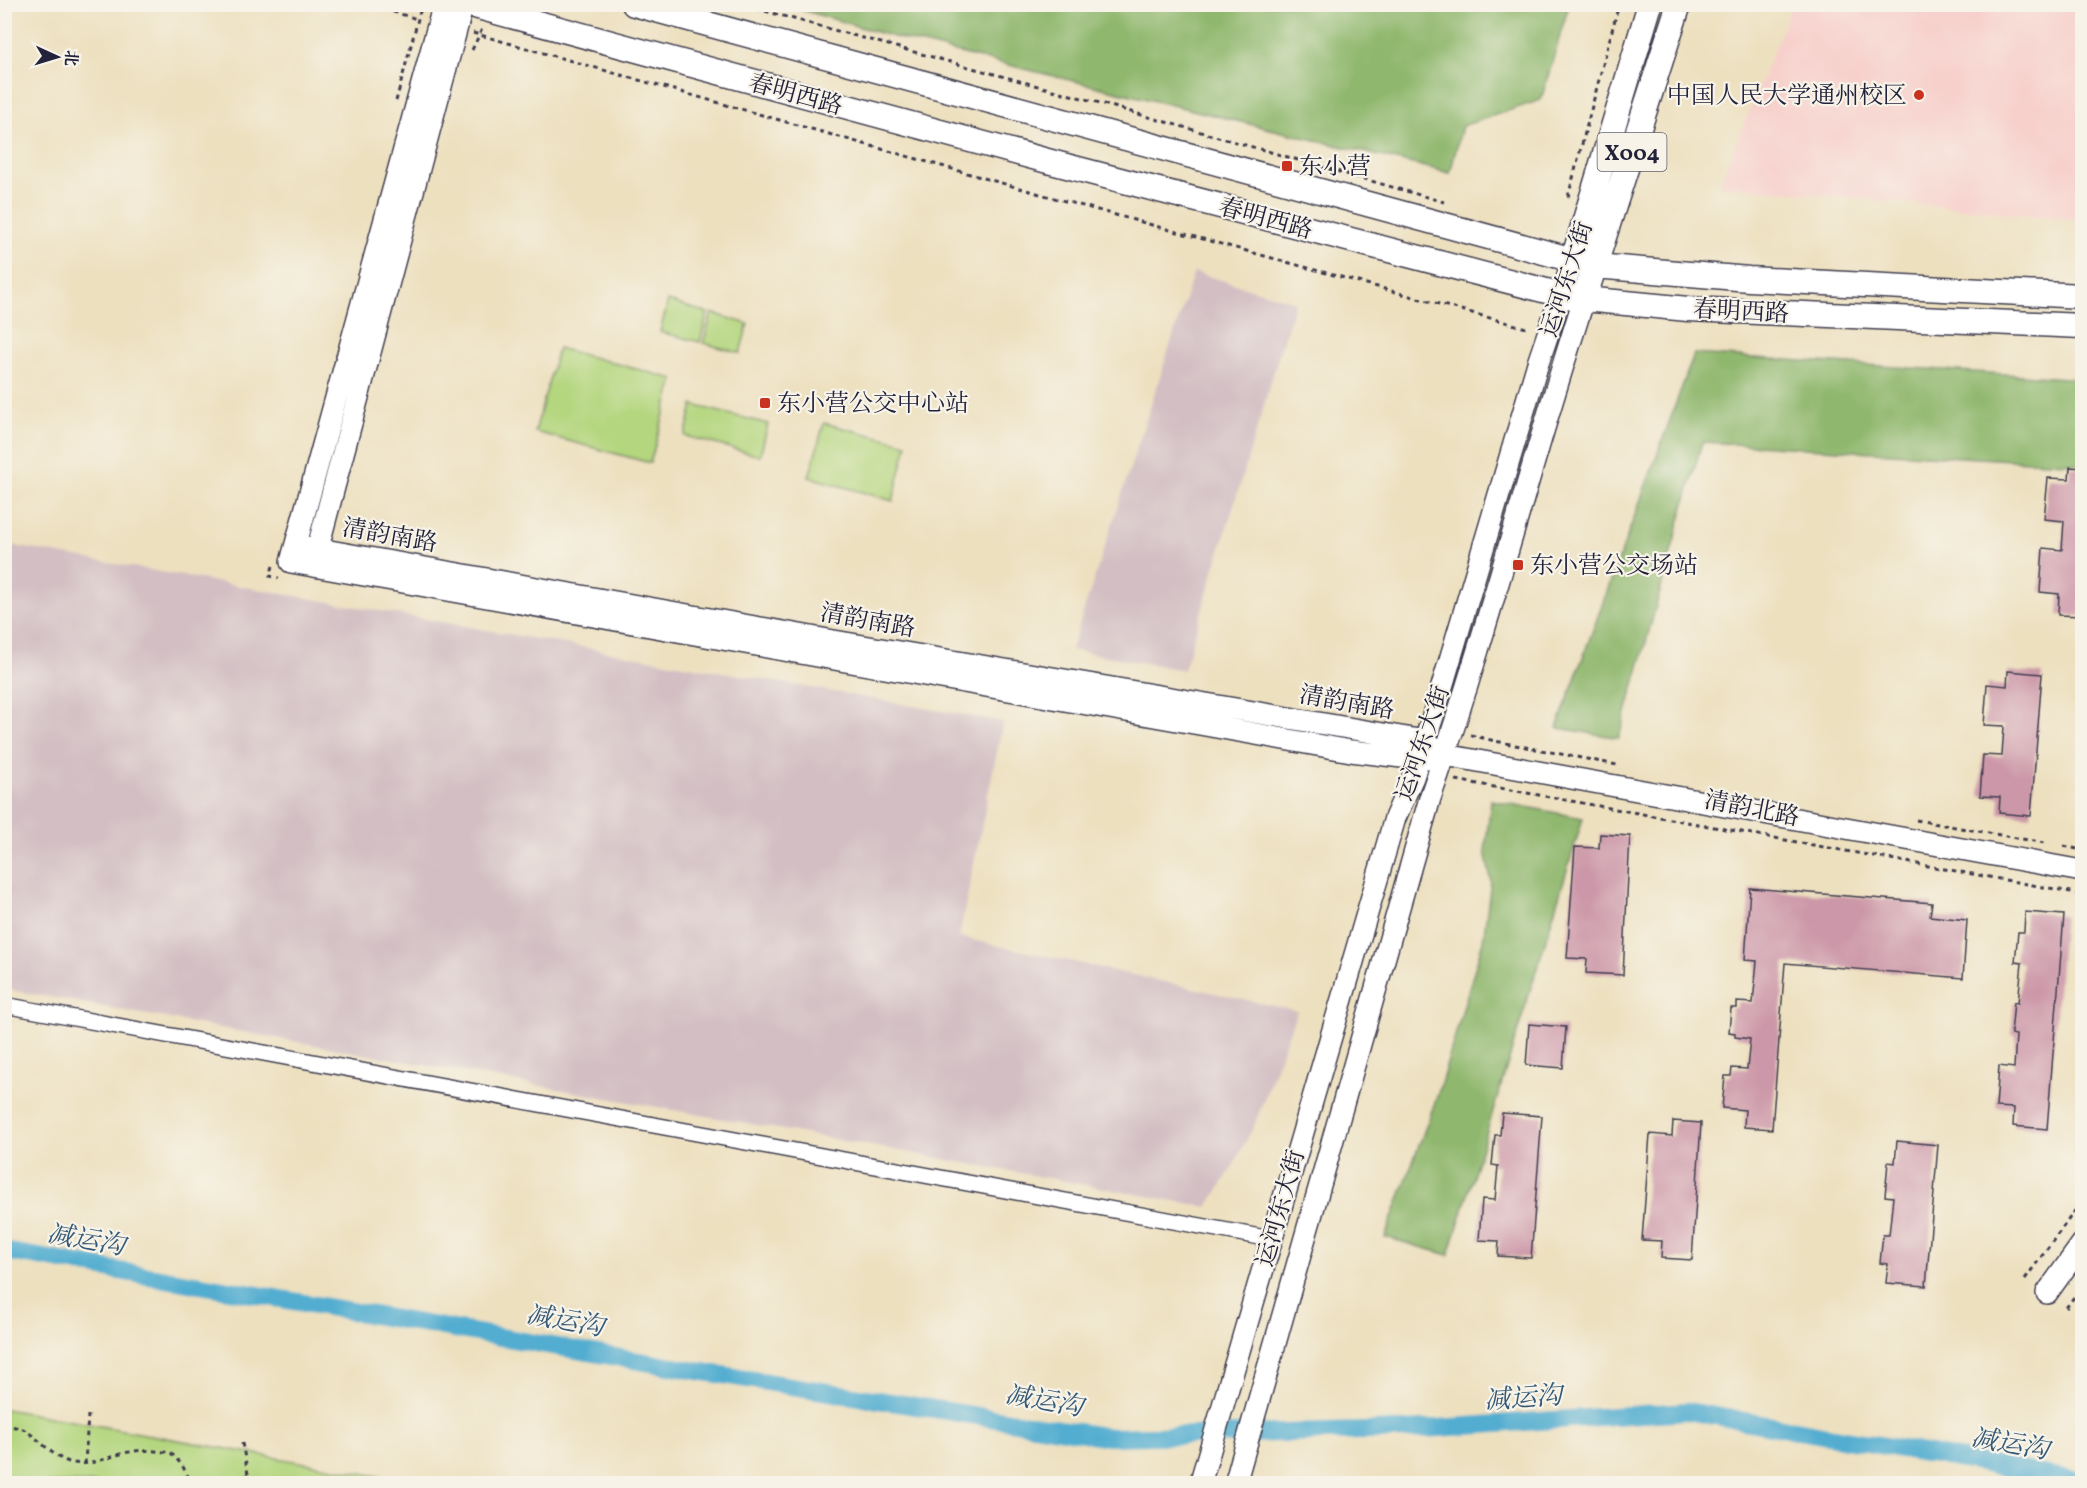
<svg xmlns="http://www.w3.org/2000/svg" width="2087" height="1488" viewBox="0 0 2087 1488" font-family="Vollkorn,'Noto Serif SC',serif">
<rect width="100%" height="100%" fill="#f7f3e8"/>
<filter id="ink" filterUnits="userSpaceOnUse"><feTurbulence type="fractalNoise" baseFrequency=".0167" numOctaves="2"/><feDisplacementMap in="SourceGraphic" scale="12" xChannelSelector="R" yChannelSelector="G"/><feConvolveMatrix kernelMatrix="1 2 1 2 8 2 1 2 1" color-interpolation-filters="sRGB"/></filter>
<filter id="wash" filterUnits="userSpaceOnUse"><feTurbulence type="fractalNoise" baseFrequency=".008" numOctaves="4" result="noise"/><feDisplacementMap in="SourceGraphic" scale="24" xChannelSelector="R" yChannelSelector="G"/><feGaussianBlur stdDeviation="1.35" result="paint"/><feColorMatrix in="noise" values="0 0 0 0 0 0 0 0 0 0 0 0 0 0 0 0 0 1.4 0 .05"/><feComposite in="paint" operator="in"/></filter>
<g filter="url(#wash)">
<rect width="100%" height="100%" fill="#ede0bf"/>
<!-- built -->
<path fill="#f7d0cc" d="M1792 5H2082V220L1719 185Z"/>
<!-- industrial -->
<path fill="#d2bec3" d="M1194 272 1295 302 1184 670 1071 650Z
M4 544 1003 722 959 937 1297 1011 1254 1126 1232 1168 1208 1207 5 989Z"/>
<!-- green -->
<path fill="#b4d67e" stroke="#6b7c5c" stroke-width="1.5" d="M668 301 708 313 700 342 660 332Z
M712 313 748 324 740 353 703 343Z
M558 348 674 379 650 463 535 432Z
M693 405 768 424 760 456 685 436Z
M824 423 907 444 893 501 809 477Z
M4 1409H5L417 1483H5Z"/>
<!-- forest -->
<path fill="#8fb76d" stroke="#586c54" stroke-width="1.5" d="M785 5H1569L1541 100 1462 126 1450 173 894 37Z
M1694 354 2082 379V464L1702 442 1619 738 1557 728Z
M1491 800 1583 818 1449 1255 1385 1237 1438 1094 1483 941 1491 881 1485 851Z"/>
<g fill="none" stroke-linecap="round" stroke-linejoin="round">
<!-- canal -->
<path stroke="#52add0" stroke-width="18" d="M4 1251 691 1370 1109 1437 1408 1430 1687 1411 2082 1481"/>
</g>
<g id="blocks">
<!-- building -->
<path fill="#cc97a8" d="M2070 467 2082 468V616L2058 615 2059 594 2040 592 2043 548 2062 550 2064 521 2044 519 2048 478 2069 479Z
M2008 671 2042 674 2031 816 1999 813 2000 797 1980 796 1983 755 2002 756 2004 726 1984 725 1987 684 2007 686Z
M1600 834 1630 836 1623 975 1586 973 1587 959 1567 958 1575 847 1599 848Z
M1750 888 1932 903 1930 916 1967 920 1963 978 1785 963 1772 1129 1744 1127 1745 1110 1722 1108 1725 1076H1731L1732 1068 1747 1069 1750 1039 1735 1037V1033L1729 1032 1731 1008H1737V1002L1753 1003 1757 961 1745 960Z
M2025 912 2064 915 2047 1129 2013 1126 2014 1108 1996 1107 1999 1066 2014 1068 2016 1035 2011 1034 2014 1002 2018 1003 2022 963 2015 962 2018 932H2024Z
M1529 1024 1566 1027 1563 1068 1526 1065Z
M1502 1113 1542 1116 1531 1258 1498 1256 1499 1241 1479 1240 1482 1199 1495 1200 1498 1166 1492 1165 1495 1135H1500Z
M1673 1121 1701 1123 1692 1260 1661 1258 1662 1241 1642 1240 1650 1134 1672 1136Z
M1897 1141 1938 1145 1926 1286 1886 1283 1888 1264 1880 1263 1883 1235H1889L1893 1197 1885 1196 1888 1162 1895 1163Z"/>
</g>
</g>
<g filter="url(#ink)">
<use href="#blocks" fill-opacity="0" stroke="#403e4f" stroke-width="1.5"/>
<g fill="none" stroke-linecap="round" stroke-linejoin="round">
<defs>
<path id="street" d="M4 1005 1271 1239"/>
<path id="secondary" d="M444 4 291 562 1351 751 1419 759 1445 755 2082 871
M296 545 828 640 1395 736 1425 741 1435 748
M314 562 463 4
M2047 1293 2082 1244
M1200 1484 1395 818 1413 777 1436 707 1538 363 1573 260
M1235 1484 1430 798C1487 634 1530 465 1584 299"/>
<path id="primary" d="M467 4 1055 163 1562 295 1584 299 1688 309 2082 326
M634 4 1595 266 1749 279 2082 296
M1573 260 1650 4
M1584 299 1679 4"/>
</defs>
<!-- street casing -->
<use href="#street" stroke="#403e4f" stroke-width="18"/>
<!-- secondary casing -->
<use href="#secondary" stroke="#403e4f" stroke-width="24"/>
<!-- primary casing -->
<use href="#primary" stroke="#403e4f" stroke-width="27"/>
<!-- path -->
<path stroke="#403e4f" stroke-width="3" stroke-dasharray="4.5 4.5" stroke-linecap="butt" d="M367 4 417 19
M739 4 1100 103 1444 202
M473 33 1072 203 1530 329
M472 50 482 29
M396 101 422 4
M1568 197 1619 4
M273 566 270 576 279 578
M1471 735 1495 741 1617 765
M1456 780 2082 894
M1916 820 2045 843
M2064 846 2082 850
M2025 1279 2082 1201
M2066 1308 2082 1286
M4 1425C10 1426 17 1427 23 1429 39 1438 51 1456 69 1462 91 1468 108 1456 129 1452 143 1449 157 1451 171 1453L182 1465 192 1484
M242 1443 250 1484
M85 1464 88 1415
M261 1484 273 1479 277 1484"/>
<!-- street -->
<use href="#street" stroke="#fff" stroke-width="15"/>
<!-- secondary -->
<use href="#secondary" stroke="#fff" stroke-width="21"/>
<!-- primary -->
<use href="#primary" stroke="#fff" stroke-width="24"/>
</g>
</g>
<!-- markers -->
<g fill="#c8321e" stroke="#f7f3e8" stroke-width="2">
<circle cx="1919" cy="95" r="6"/>
<rect x="1281" y="160" width="12" height="12" rx="3"/>
<rect x="759" y="397" width="12" height="12" rx="3"/>
<rect x="1512" y="559" width="12" height="12" rx="3"/>
</g>
<g text-anchor="middle" stroke-width="4.5" stroke-linejoin="round" paint-order="stroke">
<!-- shield labels -->
<rect fill="#f7f3e8" stroke="#62616f" stroke-width="1.5" x="1597.5" y="133" width="69" height="38" rx="4.5"/>
<g font-size="22" font-weight="bold" fill="#22223b">
<text x="1632" y="160">X004</text>
</g>
<!-- street labels -->
<g font-size="24" fill="#22223b" stroke="#f7f3e8">
<text transform="translate(796 94) rotate(15)" y="8">春明西路</text>
<text transform="translate(1266 218) rotate(15)" y="8">春明西路</text>
<text transform="translate(1566 279) rotate(-72)" y="8">运河东大街</text>
<text transform="translate(1741 311) rotate(3)" y="8">春明西路</text>
<text transform="translate(390 535) rotate(10)" y="8">清韵南路</text>
<text transform="translate(868 620) rotate(10)" y="8">清韵南路</text>
<text transform="translate(1347 702) rotate(10)" y="8">清韵南路</text>
<text transform="translate(1422 743) rotate(-71)" y="8">运河东大街</text>
<text transform="translate(1752 808) rotate(11)" y="8">清韵北路</text>
<text transform="translate(1280 1208) rotate(-74)" y="8">运河东大街</text>
</g>
<!-- poi labels -->
<g font-size="24" fill="#22223b" stroke="#f7f3e8" text-anchor="start">
<text x="1907" y="103" text-anchor="end">中国人民大学通州校区</text>
<text x="1299" y="174">东小营</text>
<text x="777" y="411">东小营公交中心站</text>
<text x="1530" y="573">东小营公交场站</text>
</g>
<!-- water labels -->
<g font-size="26" font-style="italic" fill="#355a77" stroke="#f7f3e8">
<text transform="translate(86 1239) rotate(10)" y="9">减运沟</text>
<text transform="translate(565 1320) rotate(10)" y="9">减运沟</text>
<text transform="translate(1523 1397) rotate(-4)" y="9">减运沟</text>
<text transform="translate(1044 1400) rotate(10)" y="9">减运沟</text>
<text transform="translate(2010 1443) rotate(10)" y="9">减运沟</text>
</g>
</g>
<!-- margin -->
<rect width="2087" height="1488" fill="none" stroke="#f7f3e8" stroke-width="24"/>
<!-- north arrow -->
<g transform="translate(57 57) rotate(94)" stroke="#f7f3e8" stroke-width="4.5" paint-order="stroke">
<path d="M0-4.5L10 22L0 15L-10 22Z" fill="#22223b"/>
<text y="-9" font-size="16" font-weight="bold" text-anchor="middle" fill="#22223b">北</text>
</g>
</svg>
